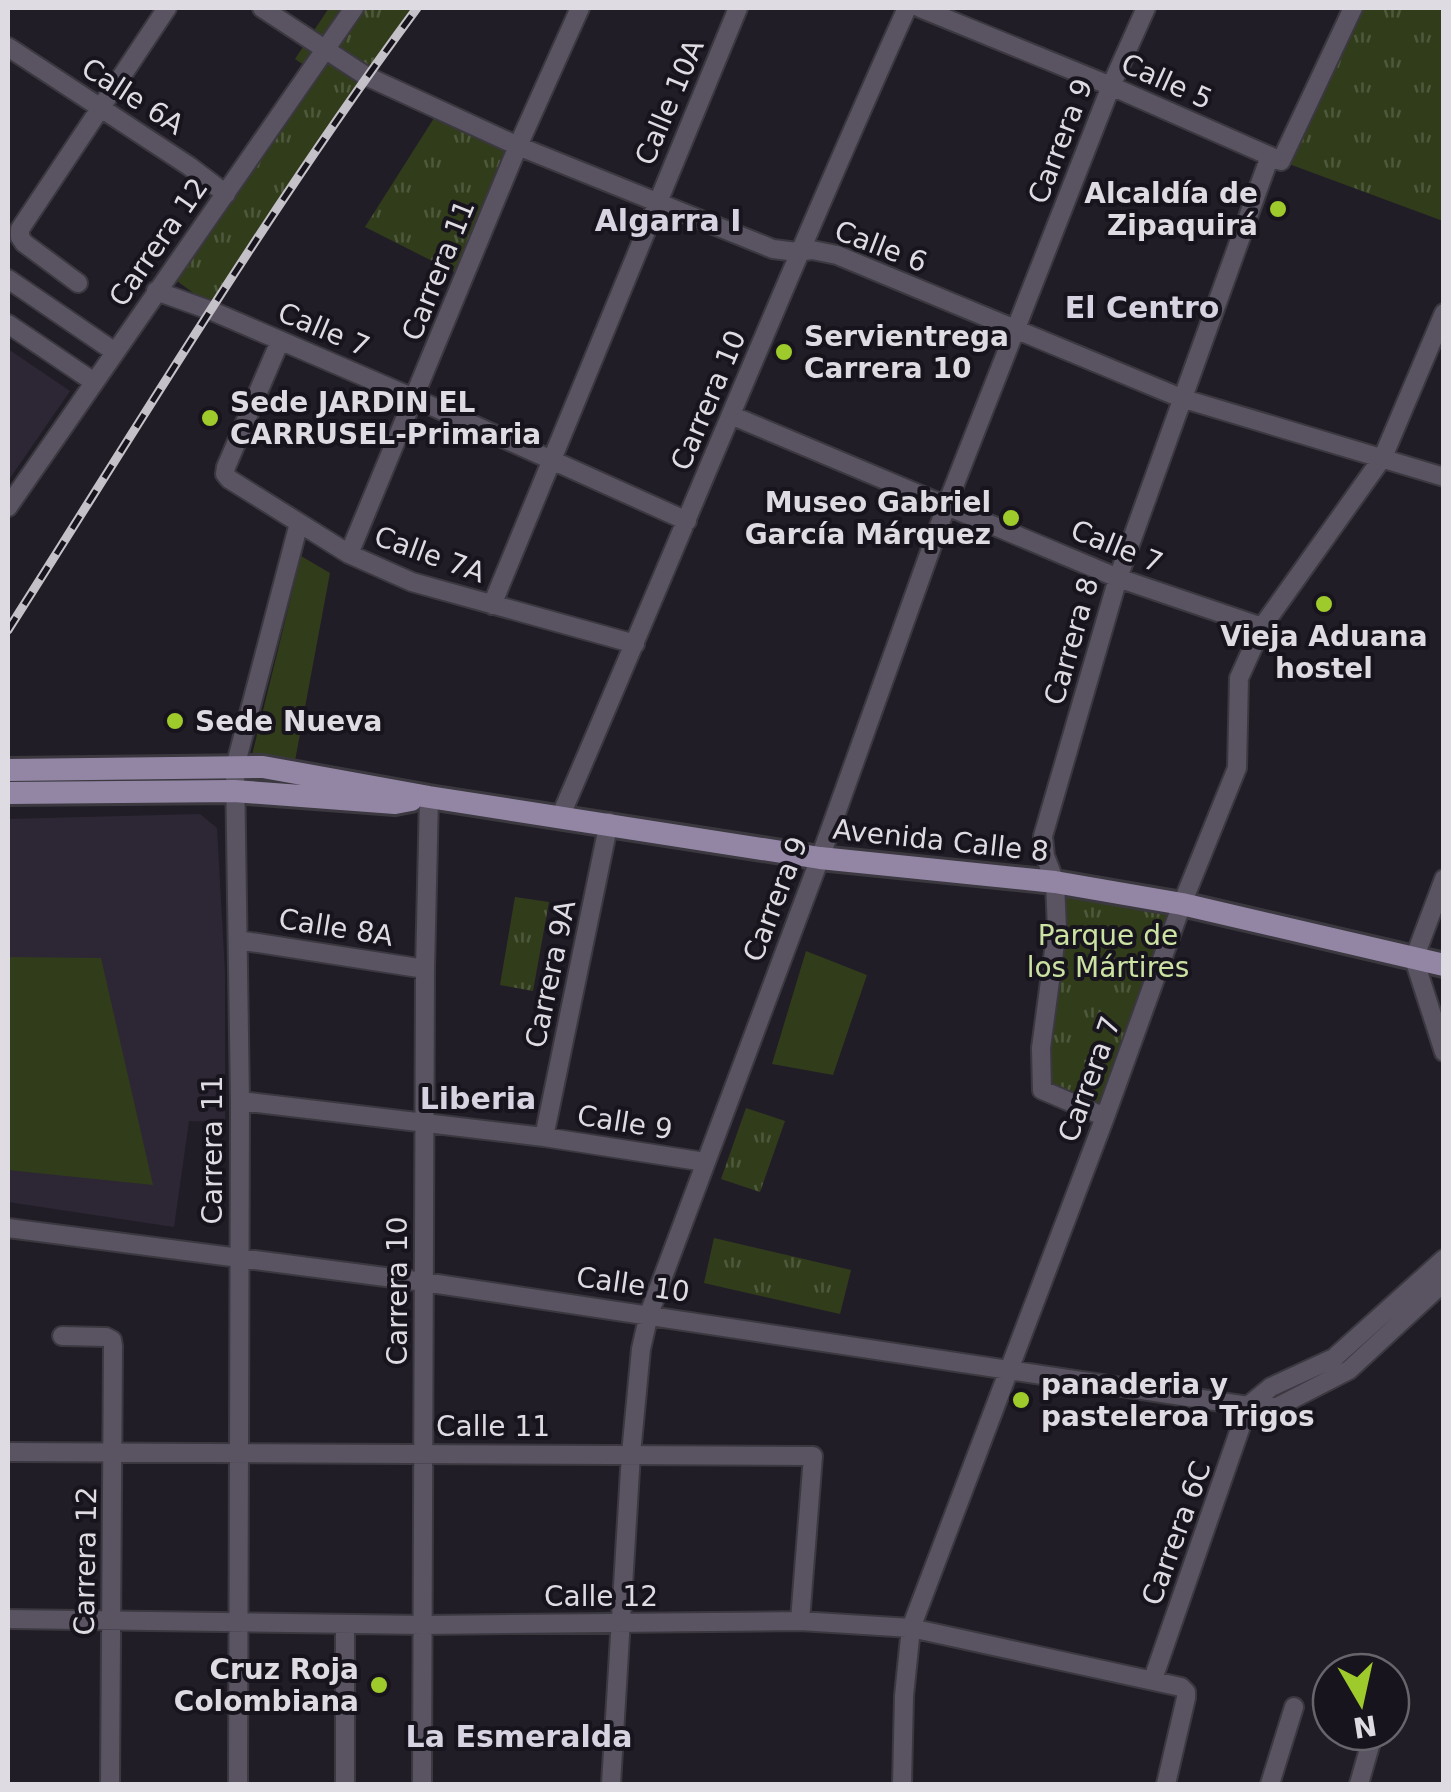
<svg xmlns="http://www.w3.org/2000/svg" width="1451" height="1792" viewBox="0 0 1451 1792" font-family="'DejaVu Sans',sans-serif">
<defs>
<pattern id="park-tufts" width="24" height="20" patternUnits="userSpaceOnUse" patternTransform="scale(2.5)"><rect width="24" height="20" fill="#313c1b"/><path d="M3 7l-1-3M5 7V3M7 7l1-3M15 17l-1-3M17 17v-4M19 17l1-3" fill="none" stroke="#4e583c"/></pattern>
</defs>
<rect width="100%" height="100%" fill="#211d26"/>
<!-- built -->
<path fill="#2d2735" d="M8 349 70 391 8 481Z
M200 814 217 828 225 973V1122L189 1121 174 1227 8 1202V819Z"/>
<!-- green -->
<path fill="#313c1b" d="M301 556 330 573 295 761 252 755Z
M806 951 867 975 833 1075 772 1064Z
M8 957 101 958 153 1185 8 1170Z"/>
<!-- park -->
<path fill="url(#park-tufts)" d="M329 8H413L211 306 177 281 317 74 295 59Z
M1353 8 1443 9V221L1281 161Z
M436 115 514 148 462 276 365 227Z
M1060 888 1180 912 1105 1108 1045 1089Z
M515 897 549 902 533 991 500 985Z
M746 1108 785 1121 760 1192 721 1179Z
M714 1238 851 1270 840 1314 704 1283Z"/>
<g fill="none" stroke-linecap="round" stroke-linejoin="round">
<defs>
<path id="minor" d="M262 8 366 76 518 146 773 249 797 252 812 250 837 255 1181 398 1444 477
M920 8 1111 86 1281 161 1353 8
M8 47 189 166 226 194
M8 279 115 352
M78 283 24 243 20 237V229L167 8
M156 291 212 311 416 399 687 521
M8 324 94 382
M280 341 226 467 225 474 229 479 349 554 412 582 635 644
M733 416 1118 578 1262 627
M8 507 354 8
M349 554 518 146 580 8
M492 605 738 8
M561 815C677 546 787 275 907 8
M1444 879 1414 959 1444 1052
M238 940 425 969
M240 1101 544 1137 705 1162
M1105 1117 1042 1090 1041 1048 1057 929 1055 882 1045 856 1043 836 1118 578 1270 156
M544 1137 609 822
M8 1228 424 1282 1248 1406 1277 1407 1349 1370 1444 1282
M62 1336 106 1337 112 1340 113 1346 110 1784
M1248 1406 1271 1387 1334 1358 1444 1259
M8 1452 813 1456 800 1621
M8 1619 424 1625 800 1621 911 1628 1181 1687 1186 1692V1698L1166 1784
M345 1624V1784
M1153 1679 1248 1406
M238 1784 240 1101 235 767 299 523
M422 1784 425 969 429 797
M611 1784 631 1454 641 1349 649 1314 820 858 947 504 1111 86 1146 8
M902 1784 904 1696 911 1628 1105 1117 1182 904 1237 768 1239 678 1262 627 1383 457 1444 313
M1270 1784 1294 1707
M1359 1784 1373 1735"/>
<path id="major" d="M8 770 263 767 429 797 820 858 1055 882 1182 904 1444 965
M8 793 234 791 395 803 411 800"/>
</defs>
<!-- minor casing -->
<use href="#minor" stroke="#3b3840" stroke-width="22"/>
<!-- major casing -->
<use href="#major" stroke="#3b3840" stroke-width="28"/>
<!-- minor -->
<use href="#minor" stroke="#595362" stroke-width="18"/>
<!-- major -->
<use href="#major" stroke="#9386a5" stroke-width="22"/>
<defs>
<path id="rail" d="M8 630C141 421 270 207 417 8"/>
</defs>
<!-- rail casing -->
<use href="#rail" stroke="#c4c1c8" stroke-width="9"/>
<!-- rail -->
<use href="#rail" stroke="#18141d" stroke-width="5" stroke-dasharray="15" stroke-linecap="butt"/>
</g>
<!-- markers -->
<g fill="#9fca2c" stroke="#18141d" stroke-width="4">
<circle cx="1278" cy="209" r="10"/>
<circle cx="784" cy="352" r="10"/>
<circle cx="210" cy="418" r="10"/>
<circle cx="1011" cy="518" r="10"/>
<circle cx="1324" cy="604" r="10"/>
<circle cx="175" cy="721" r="10"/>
<circle cx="1021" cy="1400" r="10"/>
<circle cx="379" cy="1685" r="10"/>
</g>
<g text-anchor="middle" stroke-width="8" stroke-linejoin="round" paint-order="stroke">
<!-- street labels -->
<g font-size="28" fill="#dedce2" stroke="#18141d">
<text transform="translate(1167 81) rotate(24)" y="10">Calle 5</text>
<text transform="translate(133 96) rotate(33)" y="10">Calle 6A</text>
<text transform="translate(669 102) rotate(-67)" y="10">Calle 10A</text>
<text transform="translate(1060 141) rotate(-69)" y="10">Carrera 9</text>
<text transform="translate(158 242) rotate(-55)" y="10">Carrera 12</text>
<text transform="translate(881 246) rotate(21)" y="10">Calle 6</text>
<text transform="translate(438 270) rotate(-68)" y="10">Carrera 11</text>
<text transform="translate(324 329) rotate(23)" y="10">Calle 7</text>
<text transform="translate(708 400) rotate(-67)" y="10">Carrera 10</text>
<text transform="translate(1117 546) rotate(22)" y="10">Calle 7</text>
<text transform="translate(430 554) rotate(20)" y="10">Calle 7A</text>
<text transform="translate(1071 641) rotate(-74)" y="10">Carrera 8</text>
<text transform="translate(941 840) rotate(6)" y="10">Avenida Calle 8</text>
<text transform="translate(775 899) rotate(-69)" y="10">Carrera 9</text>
<text transform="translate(336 927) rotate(9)" y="10">Calle 8A</text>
<text transform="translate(550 974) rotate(-78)" y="10">Carrera 9A</text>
<text transform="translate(1089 1079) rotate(-70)" y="10">Carrera 7</text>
<text transform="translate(625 1122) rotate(9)" y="10">Calle 9</text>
<text transform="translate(212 1150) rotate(-90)" y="10">Carrera 11</text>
<text transform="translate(633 1284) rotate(8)" y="10">Calle 10</text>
<text transform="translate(397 1291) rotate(-90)" y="10">Carrera 10</text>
<text x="493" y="1436">Calle 11</text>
<text transform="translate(1176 1533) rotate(-70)" y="10">Carrera 6C</text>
<text transform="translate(85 1561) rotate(-89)" y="10">Carrera 12</text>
<text x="601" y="1606">Calle 12</text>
</g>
<!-- poi labels -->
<g font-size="28" font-weight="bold" fill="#dedce2" stroke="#18141d" text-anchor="start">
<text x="1258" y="203" text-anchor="end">Alcaldía de<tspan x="1258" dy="32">Zipaquirá</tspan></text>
<text x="804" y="346">Servientrega<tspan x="804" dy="32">Carrera 10</tspan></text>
<text x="230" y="412">Sede JARDIN EL<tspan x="230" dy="32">CARRUSEL-Primaria</tspan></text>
<text x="991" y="512" text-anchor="end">Museo Gabriel<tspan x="991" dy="32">García Márquez</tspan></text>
<text x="1324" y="646" text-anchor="middle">Vieja Aduana<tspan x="1324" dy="32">hostel</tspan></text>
<text x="195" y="731">Sede Nueva</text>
<text x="1041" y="1394">panaderia y<tspan x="1041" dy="32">pasteleroa Trigos</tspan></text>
<text x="359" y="1679" text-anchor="end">Cruz Roja<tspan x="359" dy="32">Colombiana</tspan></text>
</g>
<!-- park labels -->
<g font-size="28" fill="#cbe2a2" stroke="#18141d">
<text x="1108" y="945">Parque de<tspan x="1108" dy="32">los Mártires</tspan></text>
</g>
<!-- neighbourhood labels -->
<g font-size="30" font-weight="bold" fill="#d8d3e0" stroke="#18141d">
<text x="668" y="231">Algarra I</text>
<text x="1142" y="318">El Centro</text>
<text x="478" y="1109">Liberia</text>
<text x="519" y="1747">La Esmeralda</text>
</g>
</g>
<!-- border -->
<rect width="1451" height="1792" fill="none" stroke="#dedce2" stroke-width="20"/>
<!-- north arrow -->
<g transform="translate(1361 1702) rotate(171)"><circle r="48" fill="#18141d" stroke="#67646c" stroke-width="2.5"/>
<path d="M0-8L18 38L0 25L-18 38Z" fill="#9fca2c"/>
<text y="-15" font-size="28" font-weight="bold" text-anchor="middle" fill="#dedce2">N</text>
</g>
</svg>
